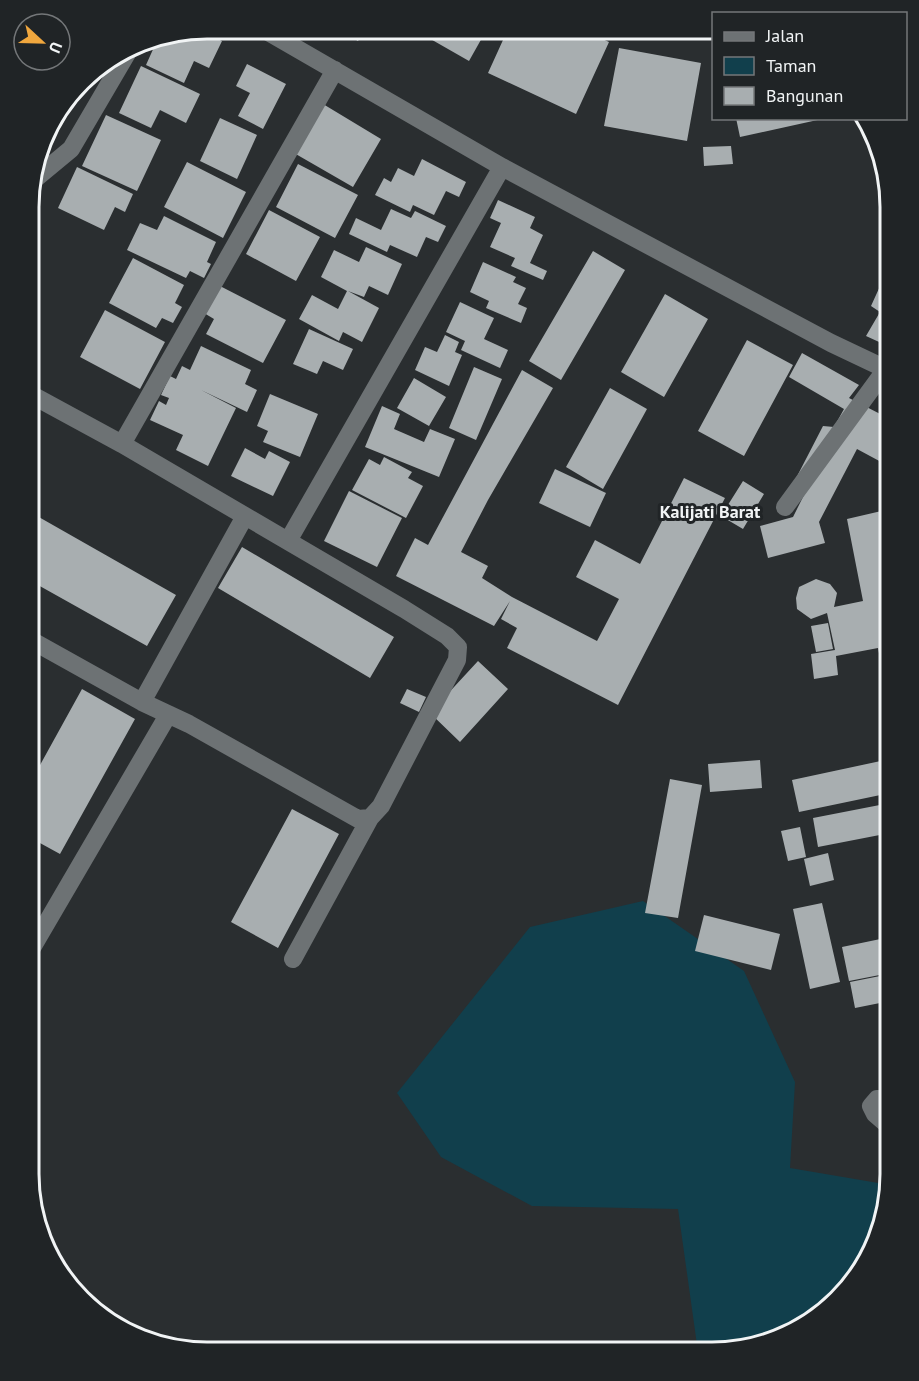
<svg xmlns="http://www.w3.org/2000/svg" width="919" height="1381" viewBox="0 0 919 1381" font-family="'PT Sans',sans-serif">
<rect width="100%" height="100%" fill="#2a2e30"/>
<!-- green -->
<path fill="#113f4c" d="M643 901 744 971 795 1082 790 1168 890 1185 877 1242 854 1282 781 1339 712 1352H698L678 1209 532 1206 441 1157 397 1093 530 927Z"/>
<!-- building -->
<path fill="#a8aeb0" d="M336 29H365L358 41Z
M413 29H487L469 61Z
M508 29 583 30 609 42 576 114 488 73Z
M199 30 222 41 209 68 194 61 184 83 146 65 159 36Z
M619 48 701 63 687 141 604 126Z
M247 64 286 84 263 129 238 116 250 93 236 86Z
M141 66 200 94 186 123 160 110 151 128 119 113Z
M323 104 381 139 353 187 294 153Z
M106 115 161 140 137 191 82 166Z
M220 118 257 135 237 179 200 161Z
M736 118H822V119L740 137Z
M731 146 733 164 704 166 703 147Z
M422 159 466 182 459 197 446 191 434 215 413 205 410 212 375 195 384 178 391 182 398 168 414 176Z
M187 162 246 192 223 238 164 207Z
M298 164 358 195 335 238 276 207Z
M77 167 133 194 125 212 115 207 104 230 58 208Z
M498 200 535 217 530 228 543 235 530 263 547 271 543 280 511 266 515 258 490 247 501 223 490 218Z
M391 209 411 218 415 211 446 226 438 242 426 237 417 257 390 245 387 252 349 234 356 218 381 230Z
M269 210 320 237 296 281 246 254Z
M164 216 216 242 207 262 211 264 204 278 190 271 186 278 127 250 140 223 157 230Z
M366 247 402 264 388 295 369 286 364 297 348 291 379 308 362 342 343 332 339 341 299 319 312 295 338 309 347 291 321 277 334 250 359 262Z
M593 251 625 270 561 380 529 361Z
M133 258 184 285 175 303 182 307 173 323 162 318 156 328 109 303Z
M483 262 516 277 513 282 526 288 518 304 527 308 521 323 486 308 489 301 470 292Z
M881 284 890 289V347L866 336 880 312 871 306Z
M218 285 286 320 263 363 206 334 214 319 204 313Z
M665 294 708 319 664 397 621 372Z
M460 302 494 318 484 339 508 350 500 368 461 350 465 341 446 332Z
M105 310 165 342 140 389 80 357Z
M309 329 353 349 343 370 323 361 317 374 293 364Z
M445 335 459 342 455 352 462 355 449 386 415 370 425 347 437 352Z
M747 340 793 365 744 456 698 431Z
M201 346 251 370 245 384 257 390 247 412 201 390 236 408 208 466 176 450 183 435 150 420 159 401 166 405 169 398 161 395 170 376 176 379 182 366 190 370Z
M802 353 859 385 849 398 890 419V448L883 463 857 449 819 522 825 543 768 558 760 526 793 517 804 495 791 488 823 426 834 427 844 409 789 377Z
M474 367 502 379 476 440 449 428Z
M522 370 553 388 488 500 461 552 488 566 482 578 512 597 597 641 619 599 576 577 595 540 640 564 684 478 725 498 618 705 507 648 517 628 501 619 510 601 494 626 396 576 415 538 428 545Z
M414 378 446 397 429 426 397 408Z
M610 388 647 409 603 489 566 467Z
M270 394 318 414 300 457 263 442 268 431 257 426Z
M382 406 400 414 394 429 424 442 430 429 455 439 439 477 365 447Z
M245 448 265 459 269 451 290 462 273 496 231 476Z
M384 457 412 472 408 478 423 486 406 518 352 490 369 459 380 465Z
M555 469 606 493 590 527 539 503Z
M743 481 764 494 743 529 721 516Z
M349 491 402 518 377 567 324 541Z
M890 509V705H889L878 648 836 656 838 675 814 679 811 654 835 650 827 613 811 619 797 609 796 598 799 587 816 579 830 584 837 593 834 607 863 601 847 519Z
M30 512 176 595 147 646 29 580Z
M242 547 394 637 370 678 218 588Z
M828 623 833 649 816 652 811 626Z
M29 651 38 655 29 673Z
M478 661 508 689 460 742 430 713Z
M82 689 135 719 60 854 29 837V785Z
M407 689 426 697 419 712 400 703Z
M890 759V793L799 812 792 780Z
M760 760 762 788 710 792 708 764Z
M670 779 702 785 678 918 645 913Z
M890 803V833L818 847 813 818Z
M292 809 339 834 278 948 231 922Z
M800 827 806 857 788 861 781 831Z
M828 853 834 880 810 886 804 859Z
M822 903 840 982 810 989 793 909Z
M704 915 780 934 771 970 695 951Z
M890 937V973L849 981 842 947Z
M890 974V1001L855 1008 850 982Z"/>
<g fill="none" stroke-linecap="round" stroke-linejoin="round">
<!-- street -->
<path stroke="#6d7274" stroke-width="18" d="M263 29 502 167 831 343 890 371
M30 183 71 149 129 50
M122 444 335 70
M785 507 886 369
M288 541 502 167
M29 639 142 702 189 724 358 819 370 818 381 806 457 660 458 647 447 636 404 609 122 444 30 394
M142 702 245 516
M29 953 168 715
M293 959 370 818
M890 1127 875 1114 871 1106 877 1099 890 1100"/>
</g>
<g text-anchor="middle" stroke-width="6" stroke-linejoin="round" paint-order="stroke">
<!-- quarter labels -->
<g font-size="18" font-weight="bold" fill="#f1f4f5" stroke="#202426">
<text x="710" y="518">Kalijati Barat</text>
</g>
</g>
<!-- crop -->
<path d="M0 0H919V1381H0ZM207 39H712A168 168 0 0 1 880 207V1174A168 168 0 0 1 712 1342H207A168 168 0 0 1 39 1174V207A168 168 0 0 1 207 39Z" fill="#202426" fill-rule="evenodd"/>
<path fill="none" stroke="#f1f4f5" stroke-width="3" d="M207 39H712A168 168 0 0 1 880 207V1174A168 168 0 0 1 712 1342H207A168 168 0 0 1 39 1174V207A168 168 0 0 1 207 39Z"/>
<!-- legend -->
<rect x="712" y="12" width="195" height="108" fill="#202426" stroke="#747779" stroke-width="1.5"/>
<rect x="724" y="32" width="30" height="9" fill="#6d7274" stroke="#747779" stroke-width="1.5"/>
<text x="766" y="42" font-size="18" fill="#f1f4f5">Jalan</text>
<rect x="724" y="57" width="30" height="18" fill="#113f4c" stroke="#747779" stroke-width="1.5"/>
<text x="766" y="72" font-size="18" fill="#f1f4f5">Taman</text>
<rect x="724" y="87" width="30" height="18" fill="#a8aeb0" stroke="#747779" stroke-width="1.5"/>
<text x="766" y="102" font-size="18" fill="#f1f4f5">Bangunan</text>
<!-- north arrow -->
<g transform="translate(42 42) rotate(112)"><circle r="28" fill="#202426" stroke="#747779" stroke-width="1.5"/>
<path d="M0-4.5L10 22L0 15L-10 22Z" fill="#f0a73e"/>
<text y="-9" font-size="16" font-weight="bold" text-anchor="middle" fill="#f1f4f5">U</text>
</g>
</svg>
